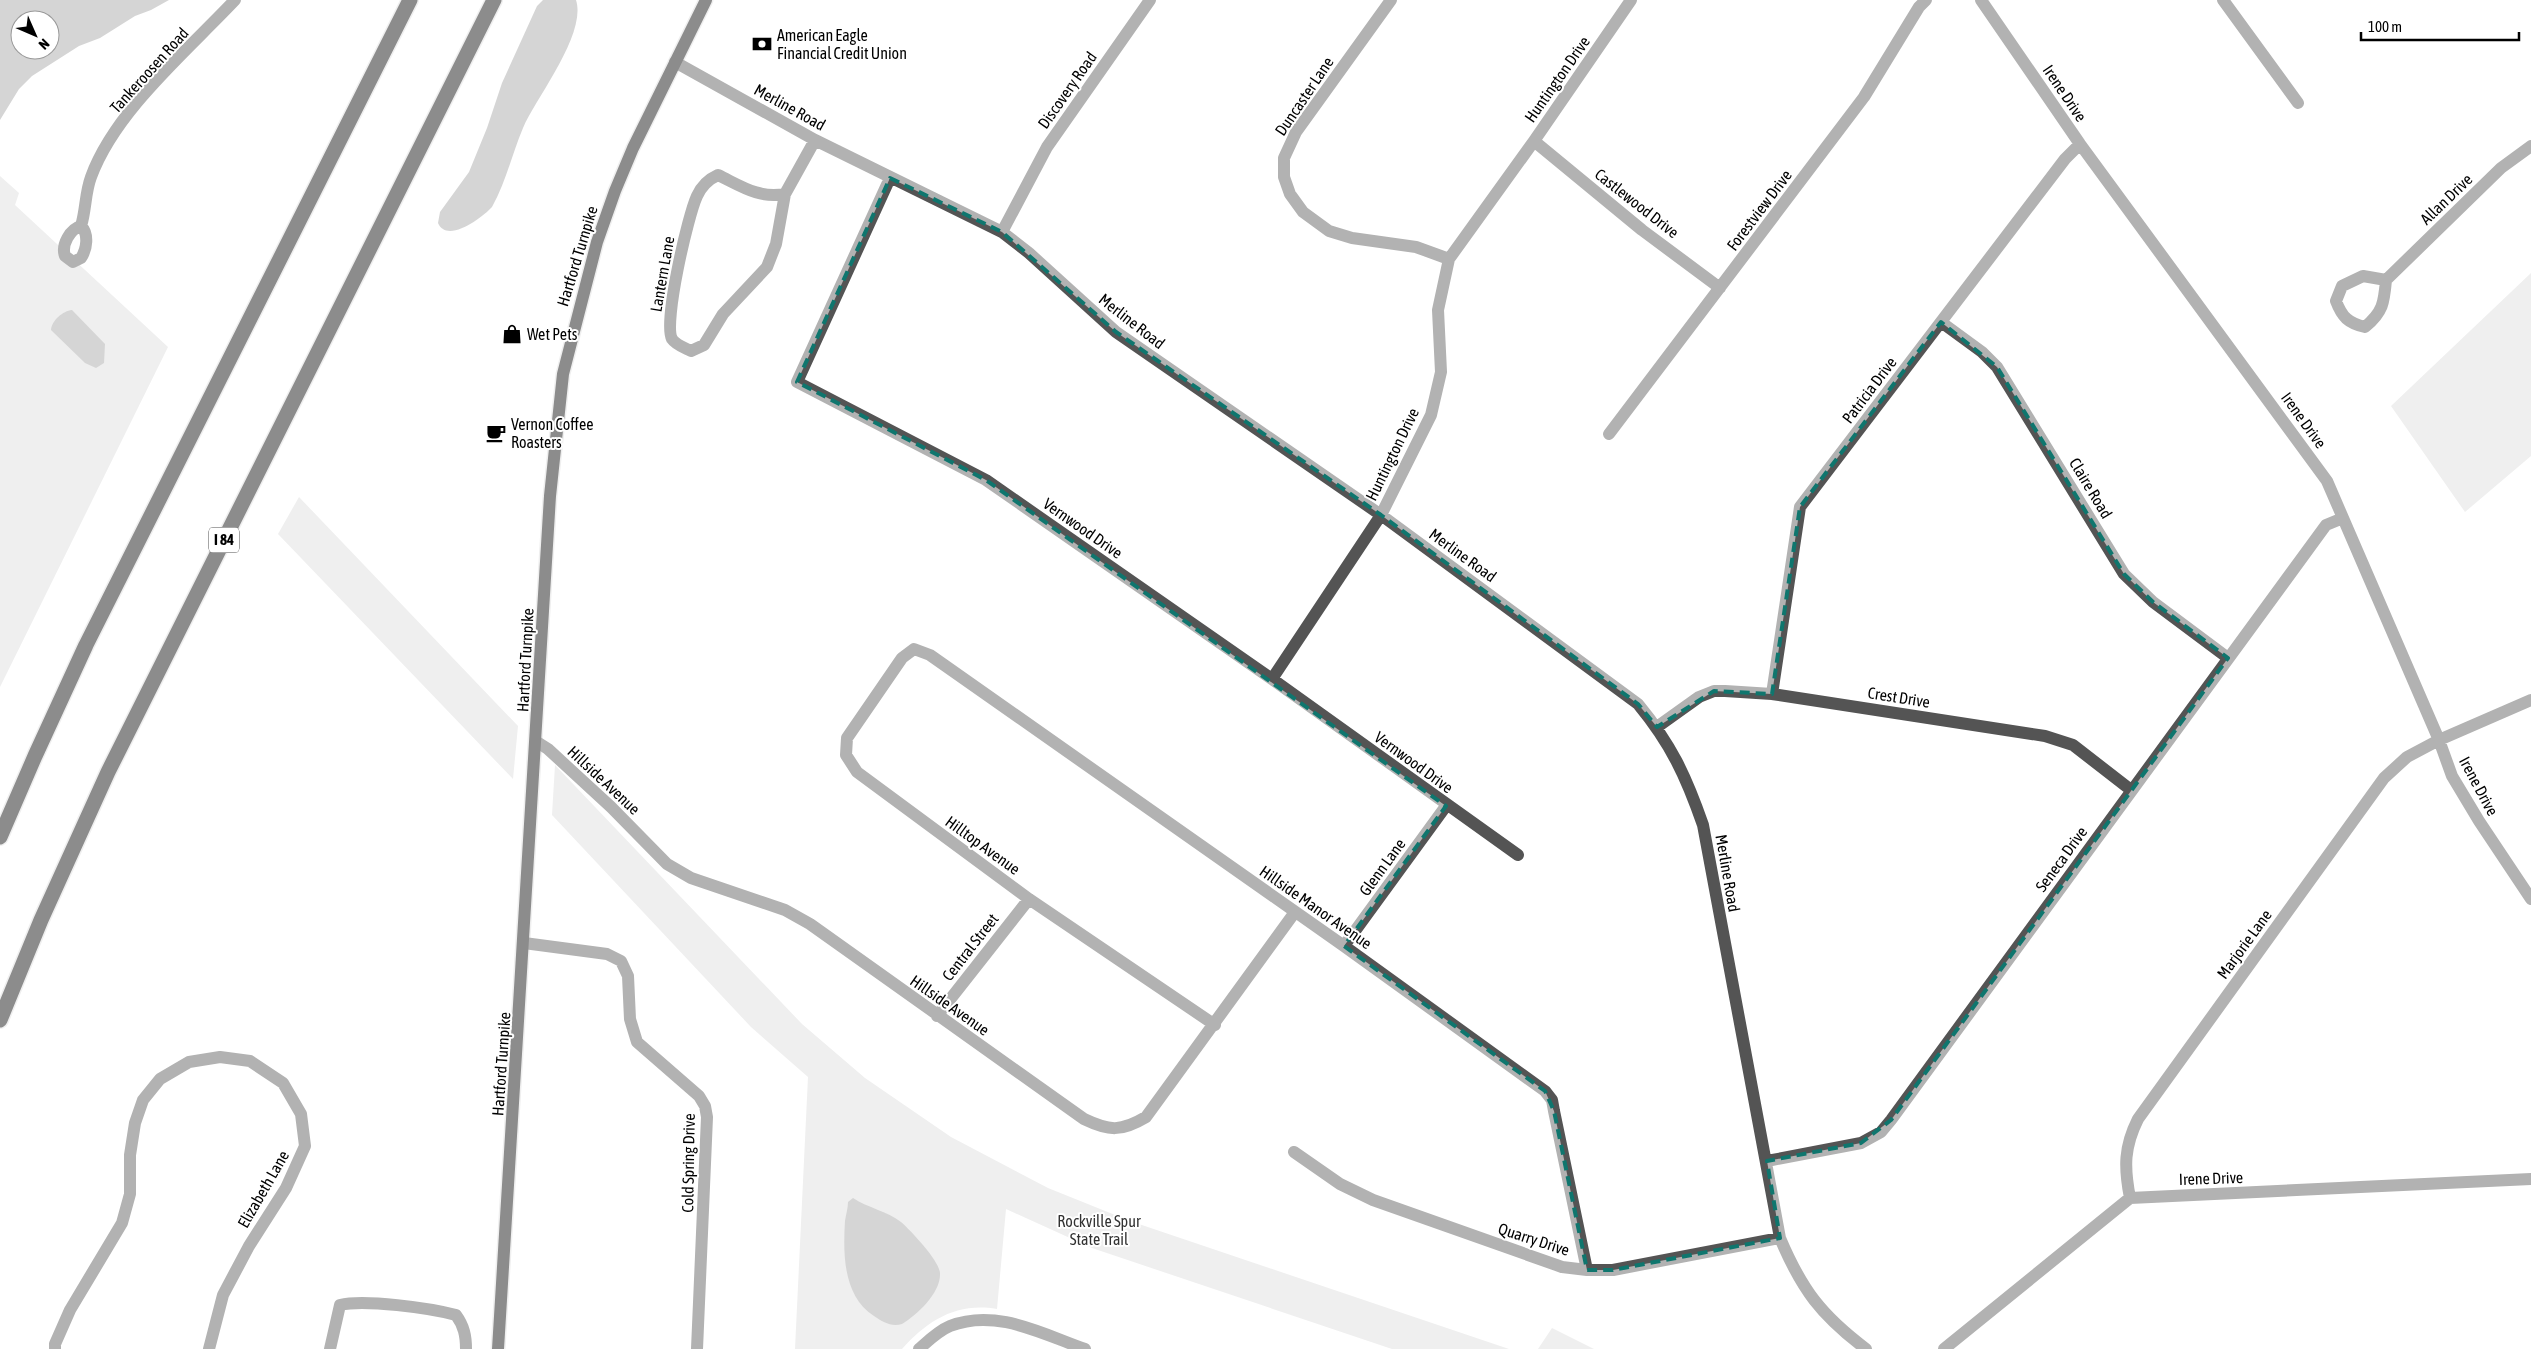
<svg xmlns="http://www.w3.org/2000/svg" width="2531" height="1349" viewBox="0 0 2531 1349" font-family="'Asap Condensed',sans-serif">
<rect width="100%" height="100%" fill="#fff"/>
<!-- green -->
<path fill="#dbdbdb" d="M0 176 19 193 15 205 168 347 0 687Z
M2531 273V456L2465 512 2391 406Z
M299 497 518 726 513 779 278 534Z
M555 765 802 1024 865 1078 951 1137 1048 1188 1130 1221 1509 1349H1392L1092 1248 1006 1209 997 1309C957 1302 928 1320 902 1349H795L808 1077 751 1027 552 815Z
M1552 1328 1594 1349H1538Z"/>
<!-- water -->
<path fill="#a2a2a2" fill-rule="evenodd" d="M0 0H169L151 10 135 16 100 38 79 46 32 76 19 89 0 120ZM20 20H50V50H20Z
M543 0H576C587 34 536 98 523 128 512 154 506 182 492 207 482 218 447 244 438 223L440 212 469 172 487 128 502 83 537 6Z
M72 310 105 344 104 363 96 368 85 363 51 330C52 320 63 311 72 310Z
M853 1198C868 1208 887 1211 901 1222 911 1231 939 1260 940 1273 941 1293 917 1315 902 1324 891 1327 883 1322 874 1316 843 1296 843 1254 845 1221 846 1214 848 1208 848 1202Z"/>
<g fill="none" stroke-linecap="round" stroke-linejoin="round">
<defs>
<path id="major" d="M498 1349 550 496 563 374 597 242 615 191 633 148 706 0"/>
<path id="highway" d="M0 837 35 756 86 645 410 0
M0 1020 41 920 108 772 494 0"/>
</defs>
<!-- major casing -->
<use href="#major" stroke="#dbdbdb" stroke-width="15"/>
<!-- highway casing -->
<use href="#highway" stroke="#dbdbdb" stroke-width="18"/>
<!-- minor -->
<path stroke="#545454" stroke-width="12" d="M1391 0 1296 132 1284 158V177L1290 194 1303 212 1329 231 1352 238 1416 247 1449 259
M1981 0 2080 144 2327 481 2439 740 2452 776 2479 821 2531 899
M2223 0 2298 103
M675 62 815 140 1002 232 1029 253 1116 332 1381 515 1638 704C1671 744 1686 776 1703 825L1780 1238C1802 1290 1821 1315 1866 1349
M1534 141 1642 230 1720 288
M890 178 797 382 986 480 1272 679 1518 855
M785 194C759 199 741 186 718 175 709 179 702 185 697 196 688 215 663 323 672 339 676 345 685 348 691 351L704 345 723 314 767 267 776 244 785 194 815 140
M81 226C89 234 87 249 81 258L73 262 65 256C61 245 70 229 81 226 86 210 85 193 91 177 115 111 187 51 235 0
M1002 232 1047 147 1150 0
M2386 280 2363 276 2342 286 2336 301C2342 317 2348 323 2365 327 2383 312 2384 303 2386 280L2501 168 2531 146
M1941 322 1982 352 1997 367 2124 574 2153 602 2228 658
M1609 434 1864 97 1919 7 1926 0
M1272 679 1381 515 1431 415 1441 372 1438 310 1449 259 1534 141 1631 0
M1772 694 1800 507 2065 159 2080 144
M1657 727 1699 697 1714 691H1725L1772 694 2045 736 2073 745 2131 790
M537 742 548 749 611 807 667 864 691 878 785 910 810 924 1084 1119C1109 1131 1121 1132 1146 1117L1295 912
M524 943 607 954 621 961 628 976 630 1019 637 1042 699 1096 705 1106 707 1117 697 1349
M1344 946 1446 806
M937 1016 1029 899
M1215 1025 1029 899 857 772 846 755 847 738 902 658 914 649 930 655 1344 946 1545 1091 1552 1100 1554 1111 1587 1270
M1294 1152 1340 1184 1373 1200 1562 1267 1587 1270H1613L1780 1238
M1767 1161 1861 1143 1881 1132 1891 1120 2326 525 2343 518
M2130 1198C2124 1167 2124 1147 2138 1119L2384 778 2407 757 2439 740 2531 700
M55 1349V1344L70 1310 122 1223 130 1194V1155L135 1123 143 1100 160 1079 189 1062 220 1057 250 1061 283 1083 301 1114 305 1146 286 1188 249 1246 223 1295 209 1349
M330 1349 340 1305C364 1299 430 1308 456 1315 464 1326 466 1336 466 1349
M919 1349C928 1341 938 1331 950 1326 996 1308 1042 1334 1085 1349
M1944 1349 2130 1198 2531 1179"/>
<!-- major -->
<use href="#major" stroke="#000" stroke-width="12"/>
<!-- highway -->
<use href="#highway" stroke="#000" stroke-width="15"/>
</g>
<!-- marked area -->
<path d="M0 0H2531V1349H0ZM890 178 1002 232 1116 332 1381 515 1638 704 1657 727 1714 691 1772 694 1800 507 1941 322 1997 367 2124 574 2153 602 2228 658 1891 1120 1861 1143 1767 1161 1780 1238 1613 1270H1587L1554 1111 1545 1091 1344 946 1446 806 986 480 797 382Z" fill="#fff" fill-opacity=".55" fill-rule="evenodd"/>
<path fill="none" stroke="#0f766e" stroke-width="4" stroke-dasharray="10 6" stroke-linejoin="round" d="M890 178 1002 232 1116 332 1381 515 1638 704 1657 727 1714 691 1772 694 1800 507 1941 322 1997 367 2124 574 2153 602 2228 658 1891 1120 1861 1143 1767 1161 1780 1238 1613 1270H1587L1554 1111 1545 1091 1344 946 1446 806 986 480 797 382Z"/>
<!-- icons -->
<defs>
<symbol id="bank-bare" viewBox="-9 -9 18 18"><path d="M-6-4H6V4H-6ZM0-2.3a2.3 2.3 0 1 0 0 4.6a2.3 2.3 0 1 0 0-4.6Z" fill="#000" stroke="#fff" stroke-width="2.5" paint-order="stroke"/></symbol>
<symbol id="shop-bare" viewBox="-9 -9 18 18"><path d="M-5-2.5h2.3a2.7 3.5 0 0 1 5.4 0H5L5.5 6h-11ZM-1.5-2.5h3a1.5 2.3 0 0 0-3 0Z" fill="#000" stroke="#fff" stroke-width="2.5" paint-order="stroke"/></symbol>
<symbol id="cafe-bare" viewBox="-9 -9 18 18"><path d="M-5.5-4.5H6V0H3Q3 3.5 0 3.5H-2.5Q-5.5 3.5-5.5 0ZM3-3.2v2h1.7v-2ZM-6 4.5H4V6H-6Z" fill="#000" stroke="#fff" stroke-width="2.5" paint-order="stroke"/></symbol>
</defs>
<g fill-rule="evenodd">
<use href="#bank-bare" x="748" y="30" width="28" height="28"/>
<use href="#shop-bare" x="498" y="320" width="28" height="28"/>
<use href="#cafe-bare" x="482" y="419" width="28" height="28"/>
</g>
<g text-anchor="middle" stroke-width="4" stroke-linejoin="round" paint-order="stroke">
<!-- shield labels -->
<rect fill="#fff" stroke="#4c4c4c" stroke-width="1" x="209" y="527.5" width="30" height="25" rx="4"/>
<g font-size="15" font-weight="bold" fill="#000">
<text x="224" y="545">I 84</text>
</g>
<!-- poi labels -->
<g font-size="16" fill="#000" stroke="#fff" text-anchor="start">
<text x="777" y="41">American Eagle<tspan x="777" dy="18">Financial Credit Union</tspan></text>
<text x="527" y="340">Wet Pets</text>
<text x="511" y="430">Vernon Coffee<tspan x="511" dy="18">Roasters</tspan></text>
</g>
<!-- street labels -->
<g font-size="16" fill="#000" stroke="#fff">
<text transform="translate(149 70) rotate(-48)" y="6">Tankeroosen Road</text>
<text transform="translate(1557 79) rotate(-55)" y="6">Huntington Drive</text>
<text transform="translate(1067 90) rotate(-55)" y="6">Discovery Road</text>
<text transform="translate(2065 93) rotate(56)" y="6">Irene Drive</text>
<text transform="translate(1304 96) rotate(-56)" y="6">Duncaster Lane</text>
<text transform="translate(790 107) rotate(29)" y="6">Merline Road</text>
<text transform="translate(2446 199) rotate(-44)" y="6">Allan Drive</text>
<text transform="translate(1637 203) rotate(38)" y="6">Castlewood Drive</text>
<text transform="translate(1759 210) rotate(-53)" y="6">Forestview Drive</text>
<text transform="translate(577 256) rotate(-73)" y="6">Hartford Turnpike</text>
<text transform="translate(662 274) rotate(-80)" y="6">Lantern Lane</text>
<text transform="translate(1132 321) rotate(38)" y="6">Merline Road</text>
<text transform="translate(1869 390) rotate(-53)" y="6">Patricia Drive</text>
<text transform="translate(2304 420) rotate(54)" y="6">Irene Drive</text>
<text transform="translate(1392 454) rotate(-64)" y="6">Huntington Drive</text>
<text transform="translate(2091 488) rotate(59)" y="6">Claire Road</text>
<text transform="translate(1083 528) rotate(35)" y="6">Vernwood Drive</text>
<text transform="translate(1463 555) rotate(36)" y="6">Merline Road</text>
<text transform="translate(525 660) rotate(-87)" y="6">Hartford Turnpike</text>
<text transform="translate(1899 697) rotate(9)" y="6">Crest Drive</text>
<text transform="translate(1414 762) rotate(36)" y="6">Vernwood Drive</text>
<text transform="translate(604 780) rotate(43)" y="6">Hillside Avenue</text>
<text transform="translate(2479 786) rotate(62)" y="6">Irene Drive</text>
<text transform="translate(983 845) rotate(36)" y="6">Hilltop Avenue</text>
<text transform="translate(2061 859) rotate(-54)" y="6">Seneca Drive</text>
<text transform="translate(1382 867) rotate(-54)" y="6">Glenn Lane</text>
<text transform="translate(1728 873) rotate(80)" y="6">Merline Road</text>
<text transform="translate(1316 907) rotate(35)" y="6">Hillside Manor Avenue</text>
<text transform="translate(2244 944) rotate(-54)" y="6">Marjorie Lane</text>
<text transform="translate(970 947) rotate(-52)" y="6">Central Street</text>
<text transform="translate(950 1005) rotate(35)" y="6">Hillside Avenue</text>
<text transform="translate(501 1064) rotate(-86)" y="6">Hartford Turnpike</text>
<text transform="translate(688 1163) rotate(-89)" y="6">Cold Spring Drive</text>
<text transform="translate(2211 1178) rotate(-2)" y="6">Irene Drive</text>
<text transform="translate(263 1189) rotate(-60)" y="6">Elizabeth Lane</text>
<text transform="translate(1534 1239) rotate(18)" y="6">Quarry Drive</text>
</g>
<!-- park labels -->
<g font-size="16" fill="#323232" stroke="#fff">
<text x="1099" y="1227">Rockville Spur<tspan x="1099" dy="18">State Trail</tspan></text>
</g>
</g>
<!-- north arrow -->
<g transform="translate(35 35) rotate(135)"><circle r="24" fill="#ffffff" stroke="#999999"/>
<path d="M0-4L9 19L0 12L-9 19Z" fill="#000000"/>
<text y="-8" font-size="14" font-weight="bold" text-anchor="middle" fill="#000000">N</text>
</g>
<!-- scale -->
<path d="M2361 32v8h158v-8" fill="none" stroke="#000000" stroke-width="2.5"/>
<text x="2368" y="32" font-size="15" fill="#000000" stroke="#ffffff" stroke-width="4" paint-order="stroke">100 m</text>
</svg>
